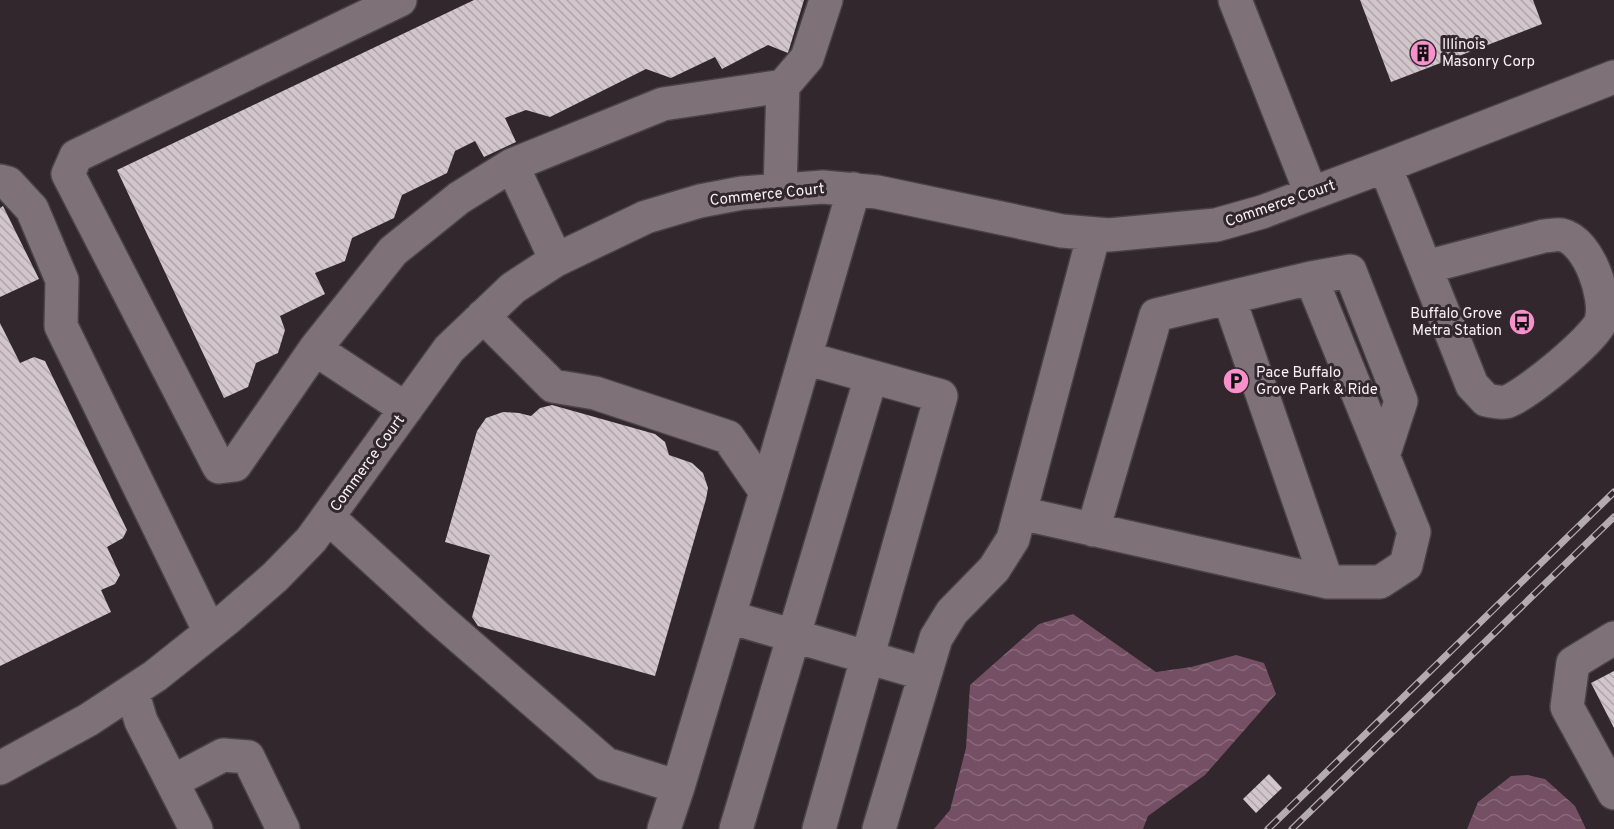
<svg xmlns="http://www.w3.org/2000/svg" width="1614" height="829" viewBox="0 0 1614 829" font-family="Overpass,sans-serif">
<defs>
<pattern id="water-waves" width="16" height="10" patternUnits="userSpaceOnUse" patternTransform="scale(1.5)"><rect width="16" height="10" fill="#754f64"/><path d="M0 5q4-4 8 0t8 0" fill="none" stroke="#89697b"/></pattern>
<pattern id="building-back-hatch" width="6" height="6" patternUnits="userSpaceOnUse" patternTransform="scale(1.5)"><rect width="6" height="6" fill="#d2c5cb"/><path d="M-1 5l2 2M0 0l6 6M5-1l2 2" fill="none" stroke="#b0a6aa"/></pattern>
</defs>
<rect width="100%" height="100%" fill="#31272c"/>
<!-- water -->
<path fill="url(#water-waves)" d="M1073 614 1156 672 1191 667 1236 655 1264 663 1276 694 1205 775 1148 816 1143 829H934L950 810 966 748 970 685 1039 624Z
M1527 775 1545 779 1575 806 1586 829H1467L1478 802 1511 776Z"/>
<!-- building -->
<path fill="url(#building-back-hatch)" d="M474 0H804L788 53 768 45 722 69 715 57 671 78 646 69 550 117 526 110 505 118 516 142 484 157 475 141 455 151 447 173 402 195 394 218 352 238 345 261 315 273 325 294 280 316 285 330 278 353 256 363 248 387 224 398 117 170Z
M1360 0H1533L1542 24 1391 82Z
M3 206 39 279 0 297V208Z
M0 323 20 363 34 357 45 361 127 530 123 538 107 547 120 575 115 584 101 590 111 612 0 666Z
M552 405 655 434 665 442 669 455 692 463 703 473 708 488 706 499 655 676 478 626 472 617 490 555 445 542 477 431 486 418 503 412 519 413 531 416 540 408Z
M1614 671V728L1591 683Z
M1269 774 1282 788 1256 813 1243 799Z"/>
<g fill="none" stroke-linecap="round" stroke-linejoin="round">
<defs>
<path id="minor" d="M1235 0 1311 193
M783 86 807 58 826 0
M512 165 556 260
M1385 166 1472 385 1486 400C1492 401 1499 403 1505 402 1522 399 1597 337 1601 321 1608 298 1589 241 1562 235 1557 234 1549 236 1544 236L1426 267
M0 181 8 183 32 209 62 280 61 326 210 632
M1311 278 1350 271 1401 401 1383 456
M1229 298 1327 582
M483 316 553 386 595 393 728 437 766 492
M315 349 235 465 219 467 68 174 76 156 400 0
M805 358 941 396 819 829
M406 409 315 349 393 251 459 198 512 165 663 104 783 86 780 190
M1020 513 1327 582H1380L1406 565 1414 532 1311 278 1156 315 1093 530
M328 517 437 617 606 764 678 787 664 829
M729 617 925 674
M1614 638 1573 663 1567 707 1614 793
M132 691 141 721 196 829
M0 768 88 720 155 676 228 618 275 577 311 540 449 349 513 288 556 260 646 217 700 201 742 193 823 187 877 192 1062 231 1109 235 1216 225 1262 212 1385 166 1614 77
M172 782 223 755 248 757 283 829
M678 787 766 492 854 189
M736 829 871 377
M879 829 936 638 952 612 994 569 1013 539 1094 234"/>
</defs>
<!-- minor casing -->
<use href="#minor" stroke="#4a4246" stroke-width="36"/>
<!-- minor -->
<use href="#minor" stroke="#7e7177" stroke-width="33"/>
<defs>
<path id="rail" d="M1268 829 1614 492
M1292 829 1614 517"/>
</defs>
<!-- rail casing -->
<use href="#rail" stroke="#b3abaf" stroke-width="7"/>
<!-- rail -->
<use href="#rail" stroke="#31272c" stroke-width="4.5" stroke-dasharray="14" stroke-linecap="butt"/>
</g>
<!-- icons -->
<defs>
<symbol id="building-disc" viewBox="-11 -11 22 22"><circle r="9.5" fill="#f890cb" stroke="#31272c"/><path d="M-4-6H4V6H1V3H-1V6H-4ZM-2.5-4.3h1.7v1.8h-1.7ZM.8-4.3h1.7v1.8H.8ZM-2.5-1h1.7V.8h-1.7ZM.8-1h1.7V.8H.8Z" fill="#111"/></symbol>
<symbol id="bus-disc" viewBox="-11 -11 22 22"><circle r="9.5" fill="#f890cb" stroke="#31272c"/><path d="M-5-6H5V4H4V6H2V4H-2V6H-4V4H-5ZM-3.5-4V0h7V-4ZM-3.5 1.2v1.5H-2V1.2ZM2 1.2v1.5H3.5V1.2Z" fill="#111"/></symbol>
<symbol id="parking-disc" viewBox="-11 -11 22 22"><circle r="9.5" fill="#f890cb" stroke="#31272c"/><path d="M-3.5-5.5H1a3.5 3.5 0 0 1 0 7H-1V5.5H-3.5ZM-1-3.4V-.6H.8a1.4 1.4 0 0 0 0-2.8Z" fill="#111"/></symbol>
</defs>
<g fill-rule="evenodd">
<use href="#building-disc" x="1408" y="38" width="30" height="30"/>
<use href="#bus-disc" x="1507" y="307" width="30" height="30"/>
<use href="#parking-disc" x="1221" y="366" width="30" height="30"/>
</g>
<g text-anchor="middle" stroke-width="6" stroke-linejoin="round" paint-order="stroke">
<!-- poi labels -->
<g font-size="15" fill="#f8f1f4" stroke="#31272c" text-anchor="start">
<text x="1442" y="49">Illinois<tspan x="1442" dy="17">Masonry Corp</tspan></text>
<text x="1502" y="318" text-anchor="end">Buffalo Grove<tspan x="1502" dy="17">Metra Station</tspan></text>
<text x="1256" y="377">Pace Buffalo<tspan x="1256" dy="17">Grove Park &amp; Ride</tspan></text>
</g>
<!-- street labels -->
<g font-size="15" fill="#f8f1f4" stroke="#31272c">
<text transform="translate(767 194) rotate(-6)" y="5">Commerce Court</text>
<text transform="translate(1280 203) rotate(-19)" y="5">Commerce Court</text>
<text transform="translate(367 463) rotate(-54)" y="5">Commerce Court</text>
</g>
</g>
</svg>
